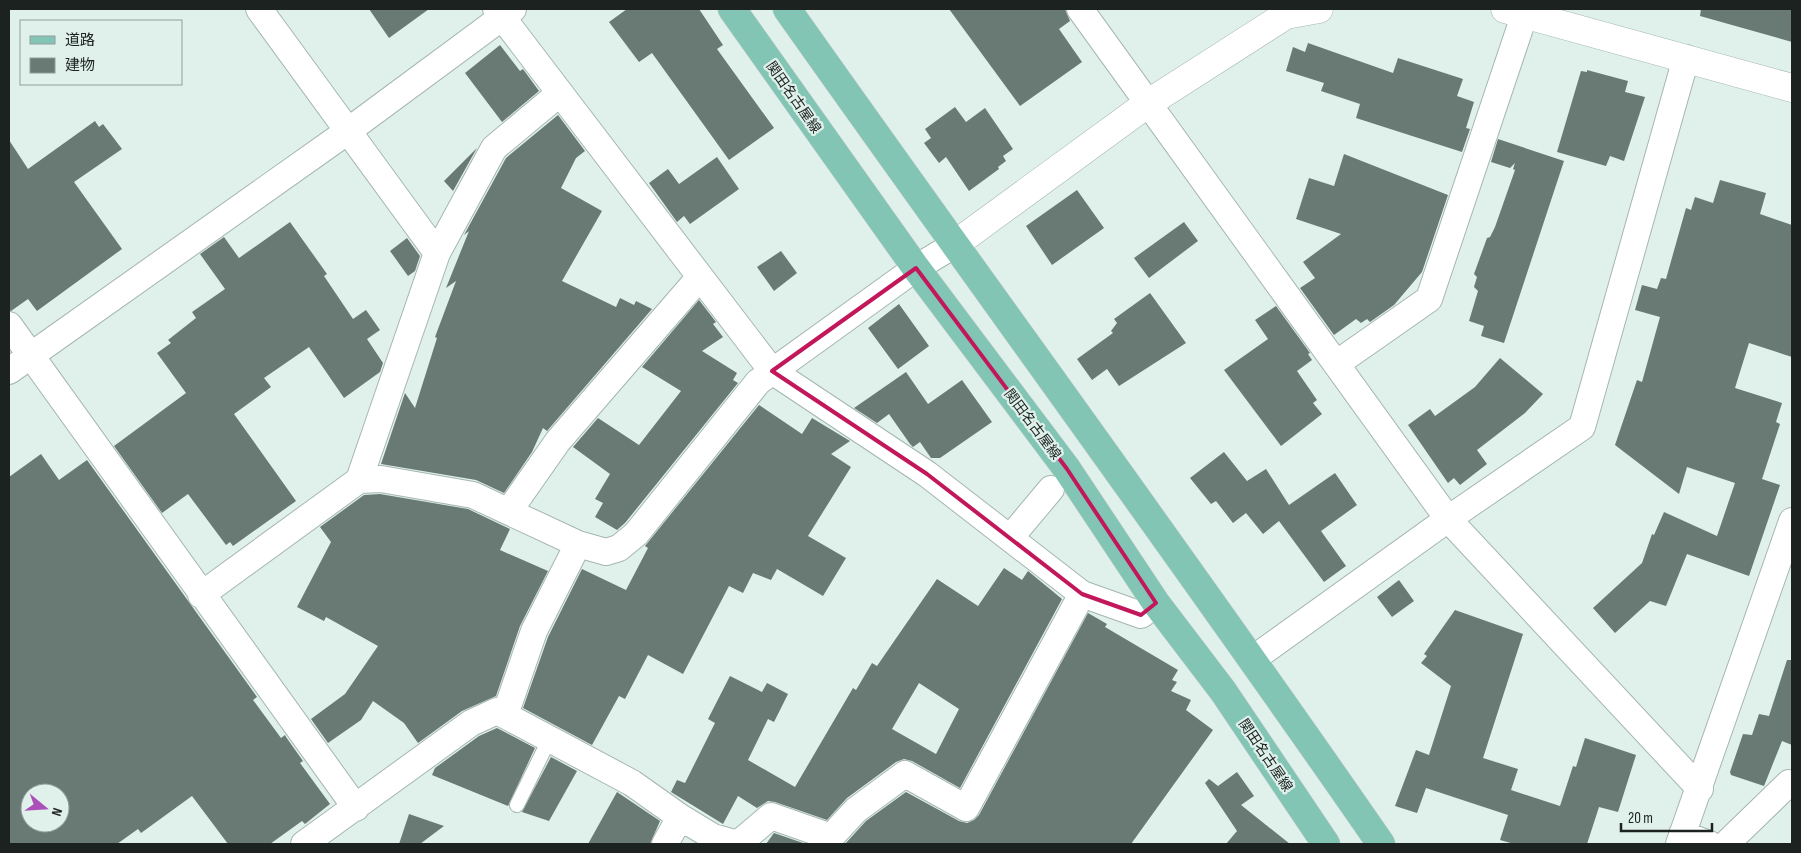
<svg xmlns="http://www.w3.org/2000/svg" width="1801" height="853" viewBox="0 0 1801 853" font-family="'Sofia Sans Condensed','Noto Sans JP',sans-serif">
<rect width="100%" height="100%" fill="#e0f1eb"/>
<!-- building -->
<path fill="#697973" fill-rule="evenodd" d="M369 9H429L389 38Z
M627 9H699L723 45 717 49 774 128 729 160 652 53 639 62 609 22Z
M949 9H1065L1070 21 1059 29 1082 62 1020 106Z
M1701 9H1792V42L1700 16Z
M1308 43 1393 73 1398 58 1463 79 1457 96 1474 102 1466 128 1470 129 1462 152 1356 118 1360 104 1321 91 1324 83 1286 71 1293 47 1305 52Z
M500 45 520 71 523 69 539 91 502 122 465 73Z
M1587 70 1628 81 1625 92 1645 97 1624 161 1610 156 1606 166 1557 152 1581 71 1587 72Z
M955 107 966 122 985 108 1013 149 1003 156 1006 161 998 167 999 169 969 191 946 157 939 163 924 143 931 138 925 129Z
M558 115 585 151 576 158 561 188 602 211 562 281 616 307 620 298 634 305 636 301 652 309 547 431 543 428 532 452 504 493 476 480 381 464 405 393 415 408 437 338 435 337 456 281 446 288 469 231 464 235 506 158Z
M95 121 99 127 103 124 122 149 74 182 122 249 37 311 28 299 11 311 9 310V140L28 169Z
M1498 139 1564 161 1504 343 1481 336 1484 326 1469 321 1478 291 1474 287 1477 277 1474 274 1487 238 1490 237 1495 227 1515 170 1513 169 1515 163 1510 168 1491 162Z
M477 148 453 191 444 181Z
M1344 154 1448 195 1422 272 1394 305 1370 322 1367 319 1361 323 1356 319 1334 335 1300 288 1315 278 1303 262 1341 234 1296 219 1309 178 1334 186Z
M717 157 739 189 690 224 684 216 677 222 649 183 668 169 679 184Z
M1720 180 1766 193 1760 214 1792 225V357L1749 343 1735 388 1782 403 1776 422 1780 424 1762 479 1780 485 1749 576 1687 554 1666 606 1650 601 1615 633 1593 608 1642 563 1652 534 1654 535 1664 512 1717 536 1735 483 1687 467 1679 494 1615 445 1637 380 1642 382 1660 317 1635 310 1642 285 1657 289 1661 278 1666 279 1686 208 1691 210 1695 197 1713 203Z
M1077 190 1104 228 1052 265 1026 226Z
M290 222 327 274 324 276 353 319 366 310 380 330 367 339 383 363 380 372 344 398 309 347 264 378 271 387 234 414 296 501 233 546 230 542 226 545 188 494 162 513 114 446 186 393 157 353 171 343 168 340 196 318 192 312 225 289 200 254 224 237 239 258Z
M1184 222 1198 241 1149 278 1134 258Z
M407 238 420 256 415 271 408 276 390 251Z
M781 251 797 273 774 291 757 267Z
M1150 293 1186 343 1119 386 1107 369 1092 380 1077 359 1113 333 1111 331 1117 323 1114 319Z
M699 300 716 322 713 324 723 337 702 351 737 373 733 380 738 383 625 523 617 530 595 517 603 503 595 499 610 474 573 447 598 418 639 445 681 391 642 367Z
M899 304 929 346 898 369 868 328Z
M1276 306 1310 353 1308 354 1312 360 1297 371 1317 400 1313 403 1322 414 1281 446 1224 370 1268 339 1255 320Z
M1500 358 1543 394 1525 413 1477 450 1487 464 1460 485 1454 478 1448 483 1408 425 1430 409 1435 416 1475 387Z
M906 372 928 404 962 380 992 422 940 458H931L920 442 913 447 910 444 889 414 877 423 854 408Z
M759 405 802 434 812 418 850 441 831 454 851 467 808 536 846 558 823 596 777 569 771 580 753 573 743 593 729 586 683 674 648 655 625 699 619 696 592 745 523 708 548 637 582 569 626 590 648 548 645 546Z
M1224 452 1247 481 1266 469 1289 505 1335 473 1357 505 1321 531 1346 566 1324 582 1279 521 1263 534 1246 513 1233 523 1216 501 1211 504 1190 478Z
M41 454 59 480 87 460 257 697 253 700 281 738 285 735 286 737 303 761 300 763 330 804 305 824 302 821 270 844H228L192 796 141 833 138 829 117 844H9V477ZM30 793H60V823H30Z
M380 494 468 509 510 529 500 550 548 571 520 626 496 696 462 711 418 743 404 723 373 701 361 720 328 743 311 719 345 694 378 646 326 617 324 621 297 607 331 542 320 527 364 495Z
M1004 568 1022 580 1028 571 1062 599 960 788 912 761 904 759 896 762 847 798 827 820 775 802 768 801 757 808 738 796 723 824 671 792 677 780 685 783 715 723 708 719 730 676 762 692 767 683 788 694 774 722 768 719 748 760 795 787 853 688 856 690 872 663 877 666 937 579 978 606ZM919 683 959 709 936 754 892 729Z
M1399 580 1414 601 1392 617 1377 597Z
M1455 610 1523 634 1483 758 1518 769 1511 790 1560 806 1573 766 1576 767 1585 738 1636 755 1618 812 1599 807 1587 844H1514L1500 840 1508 815 1426 788 1417 813 1395 806 1416 750 1429 755 1451 686 1421 663 1427 656 1424 654Z
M1088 613 1107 624 1105 627 1178 670 1172 680 1177 682 1171 691 1191 700 1186 710 1213 730 1131 844H845L866 821 906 792 959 821 967 823 974 820 979 815Z
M1787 660H1792V745L1782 741 1764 786 1731 775 1730 772 1743 734 1752 735 1759 714 1769 716Z
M497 728 535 748 508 806 432 775 435 768 479 736Z
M551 757 577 771 549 821 522 812Z
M1237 772 1254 796 1241 805 1290 844H1226L1237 831 1205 783 1209 779 1218 786Z
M617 792 660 821 650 844H588Z
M409 814 444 826 420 844H399Z
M774 833 806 844H766Z"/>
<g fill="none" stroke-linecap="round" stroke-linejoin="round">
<defs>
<path id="lane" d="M517 805 549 740"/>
<path id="street" d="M259 9 437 253
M496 9 772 371 927 474 1082 594 1141 615 1156 603
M1080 9 1448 519 1700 789
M9 325 356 808
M1336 364 1429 299 1525 13
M9 371 348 131 513 9
M359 480 437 253 494 148 560 93
M509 511 558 441 699 278
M1010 538 1051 489
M201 595 359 480 381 479 473 495 578 544 606 552 619 548 636 534 758 382 916 268 954 245
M1253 659 1448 519 1582 427 1686 58
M505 715 534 631 578 544
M1682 834 1709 844
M304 844 471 723 497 711 632 783 680 817 713 837 738 844 771 816 831 837 856 810 905 774 966 808 1082 594
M665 844 680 817
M1679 844 1792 521
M1726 844 1789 783 1792 784"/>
<path id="secondary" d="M1505 9 1792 88
M954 245 1147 104 1286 15 1319 9"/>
<path id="primary" d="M732 9 916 268 1067 469 1156 603 1223 691 1326 844
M787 9C984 288 1187 563 1381 844"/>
</defs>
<!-- lane casing -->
<use href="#lane" stroke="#a5b6b0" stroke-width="16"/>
<!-- street casing -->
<use href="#street" stroke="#a5b6b0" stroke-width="28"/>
<!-- secondary casing -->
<use href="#secondary" stroke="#a5b6b0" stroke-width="29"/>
<!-- primary casing -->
<use href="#primary" stroke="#cdcece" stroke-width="29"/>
<!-- lane -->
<use href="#lane" stroke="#fff" stroke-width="14"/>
<!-- street -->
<use href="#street" stroke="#fff" stroke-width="26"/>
<!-- secondary -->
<use href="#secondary" stroke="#fff" stroke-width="28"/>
<!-- primary -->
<use href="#primary" stroke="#83c5b5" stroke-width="28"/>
</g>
<!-- marked area -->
<path fill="none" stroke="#c2185b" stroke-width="4" stroke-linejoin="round" d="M916 268 1067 469 1156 603 1141 615 1082 594 927 474 772 371Z"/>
<g text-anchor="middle" stroke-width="4.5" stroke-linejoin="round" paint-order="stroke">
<!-- street labels -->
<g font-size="14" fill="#1c2220" stroke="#e0f1eb">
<text transform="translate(794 97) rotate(55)" y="5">関田名古屋線</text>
<text transform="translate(1033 424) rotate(53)" y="5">関田名古屋線</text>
<text transform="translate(1266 755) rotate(56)" y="5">関田名古屋線</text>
</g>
</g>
<!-- border -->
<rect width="1801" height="853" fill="none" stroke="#1c2220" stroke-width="20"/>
<!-- legend -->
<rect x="20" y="20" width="162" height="65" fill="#e0f1eb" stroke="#929e9a"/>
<rect x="30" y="36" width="25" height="8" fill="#83c5b5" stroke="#929e9a"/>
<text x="65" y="45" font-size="15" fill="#1c2220">道路</text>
<rect x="30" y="58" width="25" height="15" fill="#697973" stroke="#929e9a"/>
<text x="65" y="70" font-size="15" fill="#1c2220">建物</text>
<!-- north arrow -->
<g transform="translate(45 808) rotate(108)"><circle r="24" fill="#e0f1eb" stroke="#929e9a"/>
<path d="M0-4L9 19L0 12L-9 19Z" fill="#ab4fb9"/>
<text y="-8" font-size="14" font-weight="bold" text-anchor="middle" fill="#1c2220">N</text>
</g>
<!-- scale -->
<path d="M1621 823v8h91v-8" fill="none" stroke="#1c2220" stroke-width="2.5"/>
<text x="1628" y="823" font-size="15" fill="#1c2220" stroke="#e0f1eb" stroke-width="4" paint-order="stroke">20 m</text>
</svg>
